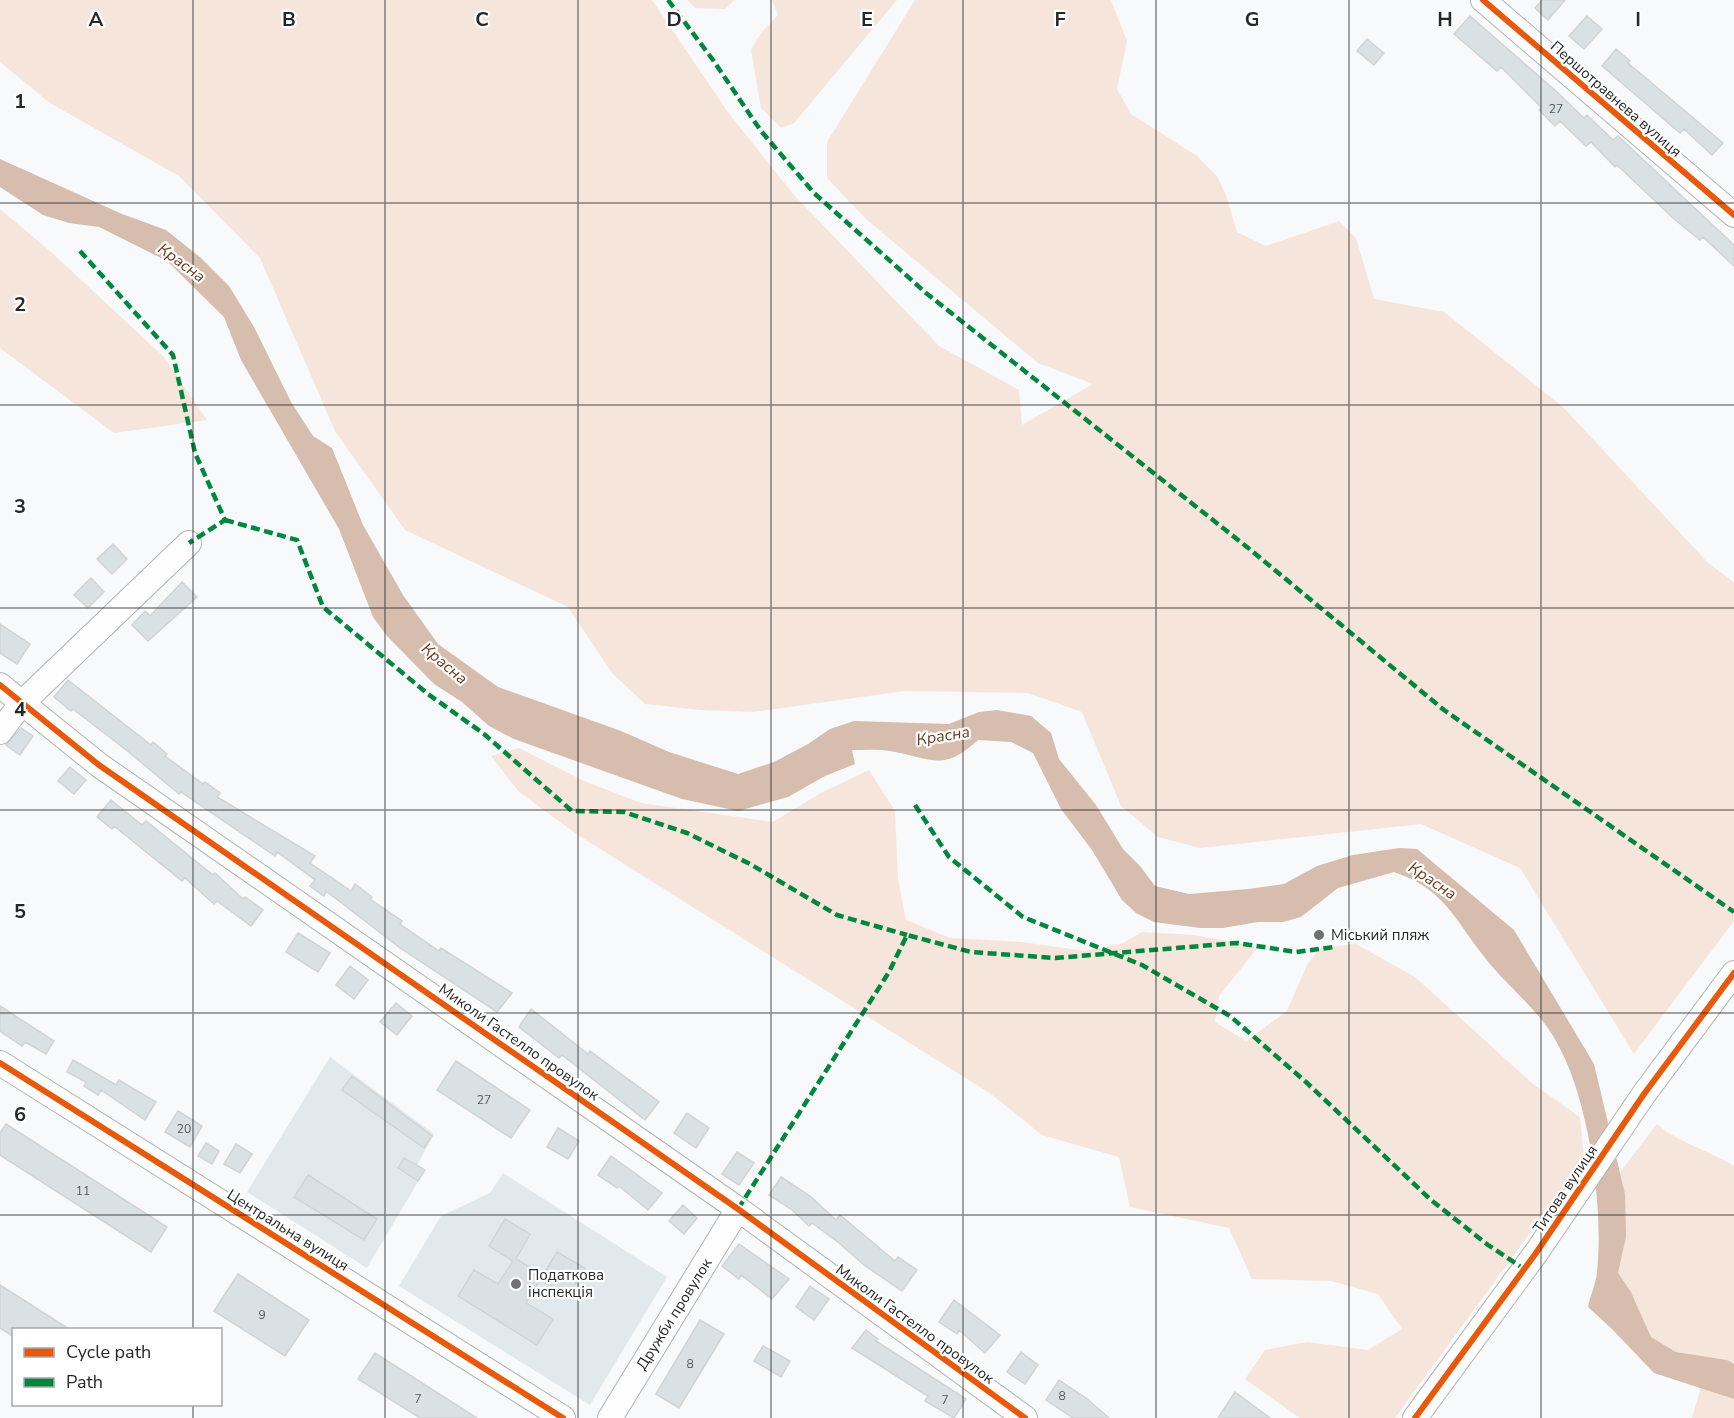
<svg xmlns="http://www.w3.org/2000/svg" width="1734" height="1418" viewBox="0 0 1734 1418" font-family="'Nunito Sans',sans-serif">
<rect width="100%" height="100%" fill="#f7f9fa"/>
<!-- built -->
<path fill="#e2e9ec" d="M330 1057 434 1134 417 1165 425 1170 367 1268 247 1192Z
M503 1173 667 1277 590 1405 399 1286 441 1216 490 1193Z"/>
<!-- green -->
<path fill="#f6e5da" d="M0 0H652L727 111 793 194 939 346 1019 390 1022 425 1093 384 1038 363 866 219 827 178V142L915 0H1111L1127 41 1117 89 1131 114 1197 156 1217 176 1226 195 1237 232 1266 246 1339 221 1356 238 1374 299 1444 312 1564 408 1708 563 1734 582V921L1634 1054 1520 868 1421 824 1200 848 1158 837 1121 806 1082 712 1028 693 905 691 753 712 701 710 645 704 612 673 568 607 405 530 335 431 260 258 179 176 50 103 0 62Z
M687 0H734L725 9 695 8Z
M772 0H897L794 123 781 128 761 108 751 50 761 33 778 15Z
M0 209 51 252 164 357 207 420 114 433 0 348Z
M519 748 584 781 641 803 773 822 819 794 869 770 895 811 898 880 906 920 950 938 1021 942 1086 951 1123 943 1142 932 1194 935 1258 947 1219 996 1215 1022 1246 1041 1287 1011 1307 965 1320 948 1356 944 1415 977 1533 1084 1580 1117 1584 1159 1395 1418H1300L1245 1379 1265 1350 1307 1342 1368 1350 1402 1329 1378 1294 1331 1281 1252 1279 1229 1228 1130 1207 1119 1157 1042 1135 991 1094 578 835 519 792 491 756Z
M1657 1124C1680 1144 1709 1150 1734 1166V1365L1727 1360 1676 1352 1651 1337 1631 1292 1617 1273C1626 1238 1628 1208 1620 1172Z
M1701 1387 1734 1399V1418H1692Z"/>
<!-- water -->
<path fill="#d6bdae" d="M0 159 122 214 166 230 201 258 229 286 254 327 291 402 313 436 332 448 363 525 403 595 438 644 498 687 621 731 669 752 738 774 774 762 808 744 830 729 854 721 949 724 979 712 997 710 1031 716 1051 733 1059 759 1096 805 1123 849 1140 866 1155 886 1189 894 1248 889 1284 884 1317 866 1353 855 1399 848 1417 849 1514 930 1594 1064 1625 1194 1626 1237 1618 1273 1631 1292 1651 1337 1676 1352 1727 1360 1734 1364V1399L1654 1373 1612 1329 1588 1307C1590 1296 1596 1284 1597 1272 1604 1207 1589 1098 1556 1041 1538 1008 1504 984 1482 954 1453 916 1442 888 1394 872L1338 888 1301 917 1283 922H1258L1223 928H1200L1154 922 1136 913 1122 900 1092 850 1061 809 1033 753 1011 742 978 740C942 773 932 758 890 751 878 749 864 750 852 750L855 764 825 776 788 797 738 811 682 799 514 739 489 726 462 702 434 684 387 636 373 617 339 529 241 360 224 317 167 261 99 227 69 223 43 215 0 187Z"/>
<!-- building -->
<path fill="#dae1e5" stroke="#d2d3d4" stroke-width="1.5" d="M1542 0H1565L1548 20 1535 8Z
M1470 16 1557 92 1584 118 1587 115 1613 140 1618 136 1734 245V266L1703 237 1700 240 1673 218 1617 165 1615 167 1591 142 1586 146 1560 121 1555 126 1539 110 1541 107 1501 67 1497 71 1454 34Z
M1587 16 1602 29 1584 49 1569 36Z
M1367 39 1384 53 1374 65 1357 51Z
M1616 49 1630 61 1628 63 1723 143 1712 155 1684 129 1680 133 1602 66Z
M113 544 127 559 112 574 97 559Z
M91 578 104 592 88 608 74 595Z
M182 582 197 597 148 641 132 625 145 611 150 616Z
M0 624 30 644 17 664 0 653Z
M68 680 151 745 153 742 167 754 165 756 203 784 205 782 220 793 217 797 315 856 310 863 351 891 355 884 372 897 370 899 402 921 400 924 439 951 441 948 512 993 497 1012 400 948 326 891 324 896 310 886 315 880 277 852 275 856 181 792 179 794 130 753 73 709 71 711 54 697Z
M21 728 33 736 20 755 6 745Z
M70 767 86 780 74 794 58 781Z
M111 800 142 825 146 821 213 875 215 873 243 899 245 897 263 910 251 926 217 901 214 904 185 878 182 881 114 826 112 829 97 817Z
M298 933 330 953 318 972 286 952Z
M350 966 368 980 354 999 336 985Z
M396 1003 412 1016 397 1035 380 1022Z
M0 1006 54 1041 46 1054 25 1042 22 1046 0 1031Z
M531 1009 588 1054 590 1051 659 1102 645 1120 562 1055 559 1058 519 1027Z
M73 1060 116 1085 119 1080 156 1102 145 1120 101 1090 98 1095 84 1086 86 1082 67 1072Z
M456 1061 530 1110 511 1138 437 1090Z
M352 1076 432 1136 424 1148 342 1090Z
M178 1111 202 1126 190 1147 165 1132Z
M687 1113 709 1128 696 1148 674 1133Z
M6 1124 167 1227 151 1252 0 1155V1133Z
M558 1128 579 1141 568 1159 547 1147Z
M206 1143 219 1151 212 1164 198 1156Z
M236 1144 252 1154 240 1173 224 1164Z
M737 1152 754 1163 739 1185 722 1174Z
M611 1156 662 1193 648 1210 619 1186 617 1188 598 1175Z
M404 1158 425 1170 418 1181 398 1168Z
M308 1175 377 1219 364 1240 294 1197Z
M781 1177 810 1196 836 1220 840 1215 895 1261 898 1257 917 1270 902 1291 864 1265 839 1243 812 1223 809 1226 791 1209 769 1195Z
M683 1205 697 1218 684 1234 669 1221Z
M505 1219 530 1234 516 1259 543 1275 526 1303 553 1319 537 1345 458 1296 474 1270 498 1284 513 1261 489 1246Z
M739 1244 789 1279 772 1299 741 1275 739 1279 722 1266Z
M557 1252 585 1268 568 1296 540 1280Z
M238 1274 309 1320 285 1356 214 1311Z
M0 1285 69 1329H14V1337L0 1328Z
M810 1286 829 1299 814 1320 796 1307Z
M954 1300 1000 1335 985 1353 959 1330 957 1334 939 1322Z
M700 1320 724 1334 679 1408 656 1394Z
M866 1330 878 1339 876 1341 966 1399 954 1418 925 1401 928 1396 852 1348Z
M763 1346 790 1361 781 1377 754 1361Z
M1021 1352 1038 1365 1025 1384 1007 1372Z
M375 1353 477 1418H420L358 1379Z
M1059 1380 1086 1398 1109 1418H1073L1046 1400Z
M1235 1392 1270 1418H1218Z"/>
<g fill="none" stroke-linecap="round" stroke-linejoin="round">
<defs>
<path id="minor" d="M1483 0 1734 215
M0 685 99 765 738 1209 1025 1418
M0 732 21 704 189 543
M0 1063 563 1418
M610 1418 738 1209
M1415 1418 1536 1253 1644 1094 1734 973"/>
</defs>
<!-- minor casing -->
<use href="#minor" stroke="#b2b3b4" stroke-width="26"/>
<!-- minor -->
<use href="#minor" stroke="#fefefe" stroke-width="24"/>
<!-- quiet -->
<path stroke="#00873e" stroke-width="4.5" stroke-dasharray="9 4.5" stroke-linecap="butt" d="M668 0 713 60 761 131 814 193 926 293 1247 547 1444 710 1734 912
M80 251 173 355 195 453 225 520 189 543
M225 520 297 540 323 607 428 694 484 734 572 811 624 812 687 833 750 864 837 915 907 935
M915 805 949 857 1023 917 1142 965 1230 1016 1306 1082 1431 1200 1488 1245 1524 1269
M738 1209 889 972 907 935 971 952 1055 958 1237 943 1296 952 1335 947"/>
<defs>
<path id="cycleway" d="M1483 0 1734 215
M0 685 99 765 738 1209 1025 1418
M0 1063 563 1418
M1415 1418 1536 1253 1644 1094 1734 973"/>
</defs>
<!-- cycleway casing -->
<use href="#cycleway" stroke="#fff" stroke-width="10"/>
<!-- cycleway -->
<use href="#cycleway" stroke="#e8590c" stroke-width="6"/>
</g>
<!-- grid -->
<path fill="none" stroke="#262728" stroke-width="1.5" stroke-opacity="0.55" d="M193 0V1330M385 0V1418M578 0V1418M771 0V1418M963 0V1418M1156 0V1418M1349 0V1418M1541 0V1418M0 203H1734M0 405H1734M0 608H1734M0 810H1734M0 1013H1734M0 1215H1734M193 1404V1418"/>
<!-- markers -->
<g fill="#6f7072" stroke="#fff" stroke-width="2">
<circle cx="1319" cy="935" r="6"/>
<circle cx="516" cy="1284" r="6"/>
</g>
<g text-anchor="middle" stroke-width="4.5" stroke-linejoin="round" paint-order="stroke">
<!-- number labels -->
<g font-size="12" fill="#56585a">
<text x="1556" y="113">27</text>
<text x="484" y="1104">27</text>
<text x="184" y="1133">20</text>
<text x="83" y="1195">11</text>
<text x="262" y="1319">9</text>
<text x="690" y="1368">8</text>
<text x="1062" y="1400">8</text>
<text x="418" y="1403">7</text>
<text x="945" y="1404">7</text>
</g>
<!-- street labels -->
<g font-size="15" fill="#262728" stroke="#fff">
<text transform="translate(1616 99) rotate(41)" y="5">Першотравнева вулиця</text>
<text transform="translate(519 1042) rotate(35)" y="5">Миколи Гастелло провулок</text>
<text transform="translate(1565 1189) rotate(-56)" y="5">Титова вулиця</text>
<text transform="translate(288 1230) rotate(32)" y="5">Центральна вулиця</text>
<text transform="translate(674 1314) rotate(-58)" y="5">Дружби провулок</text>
<text transform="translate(915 1324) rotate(36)" y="5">Миколи Гастелло провулок</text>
</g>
<!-- poi labels -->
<g font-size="15" fill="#262728" stroke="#fff" text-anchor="start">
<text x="1331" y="940">Міський пляж</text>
<text x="528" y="1280">Податкова<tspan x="528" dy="17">інспекція</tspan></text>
</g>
<!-- water labels -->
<g font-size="16" font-style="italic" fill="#6c3c1a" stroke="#fff">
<text transform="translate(182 262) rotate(36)" y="6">Красна</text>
<text transform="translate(445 663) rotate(40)" y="6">Красна</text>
<text transform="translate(943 735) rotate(-9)" y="6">Красна</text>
<text transform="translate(1433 880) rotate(34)" y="6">Красна</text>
</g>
</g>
<g font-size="20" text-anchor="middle" font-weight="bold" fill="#262728" stroke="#fff" stroke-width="4.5" stroke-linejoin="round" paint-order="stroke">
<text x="96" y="26">A</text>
<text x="289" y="26">B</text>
<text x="482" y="26">C</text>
<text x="674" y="26">D</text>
<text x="867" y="26">E</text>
<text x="1060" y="26">F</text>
<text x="1252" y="26">G</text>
<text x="1445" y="26">H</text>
<text x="1638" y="26">I</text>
<text x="20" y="108">1</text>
<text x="20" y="311">2</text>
<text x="20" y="513">3</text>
<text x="20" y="716">4</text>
<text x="20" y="918">5</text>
<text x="20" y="1121">6</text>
</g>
<!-- legend -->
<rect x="12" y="1328" width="210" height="78" fill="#ffffff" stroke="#a8a9a9" stroke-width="1.5"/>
<rect x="24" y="1348" width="30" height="9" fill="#e8590c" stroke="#a8a9a9" stroke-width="1.5"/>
<text x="66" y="1358" font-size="18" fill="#262728">Cycle path</text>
<rect x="24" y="1378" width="30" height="9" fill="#00873e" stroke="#a8a9a9" stroke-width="1.5"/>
<text x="66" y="1388" font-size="18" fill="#262728">Path</text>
</svg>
